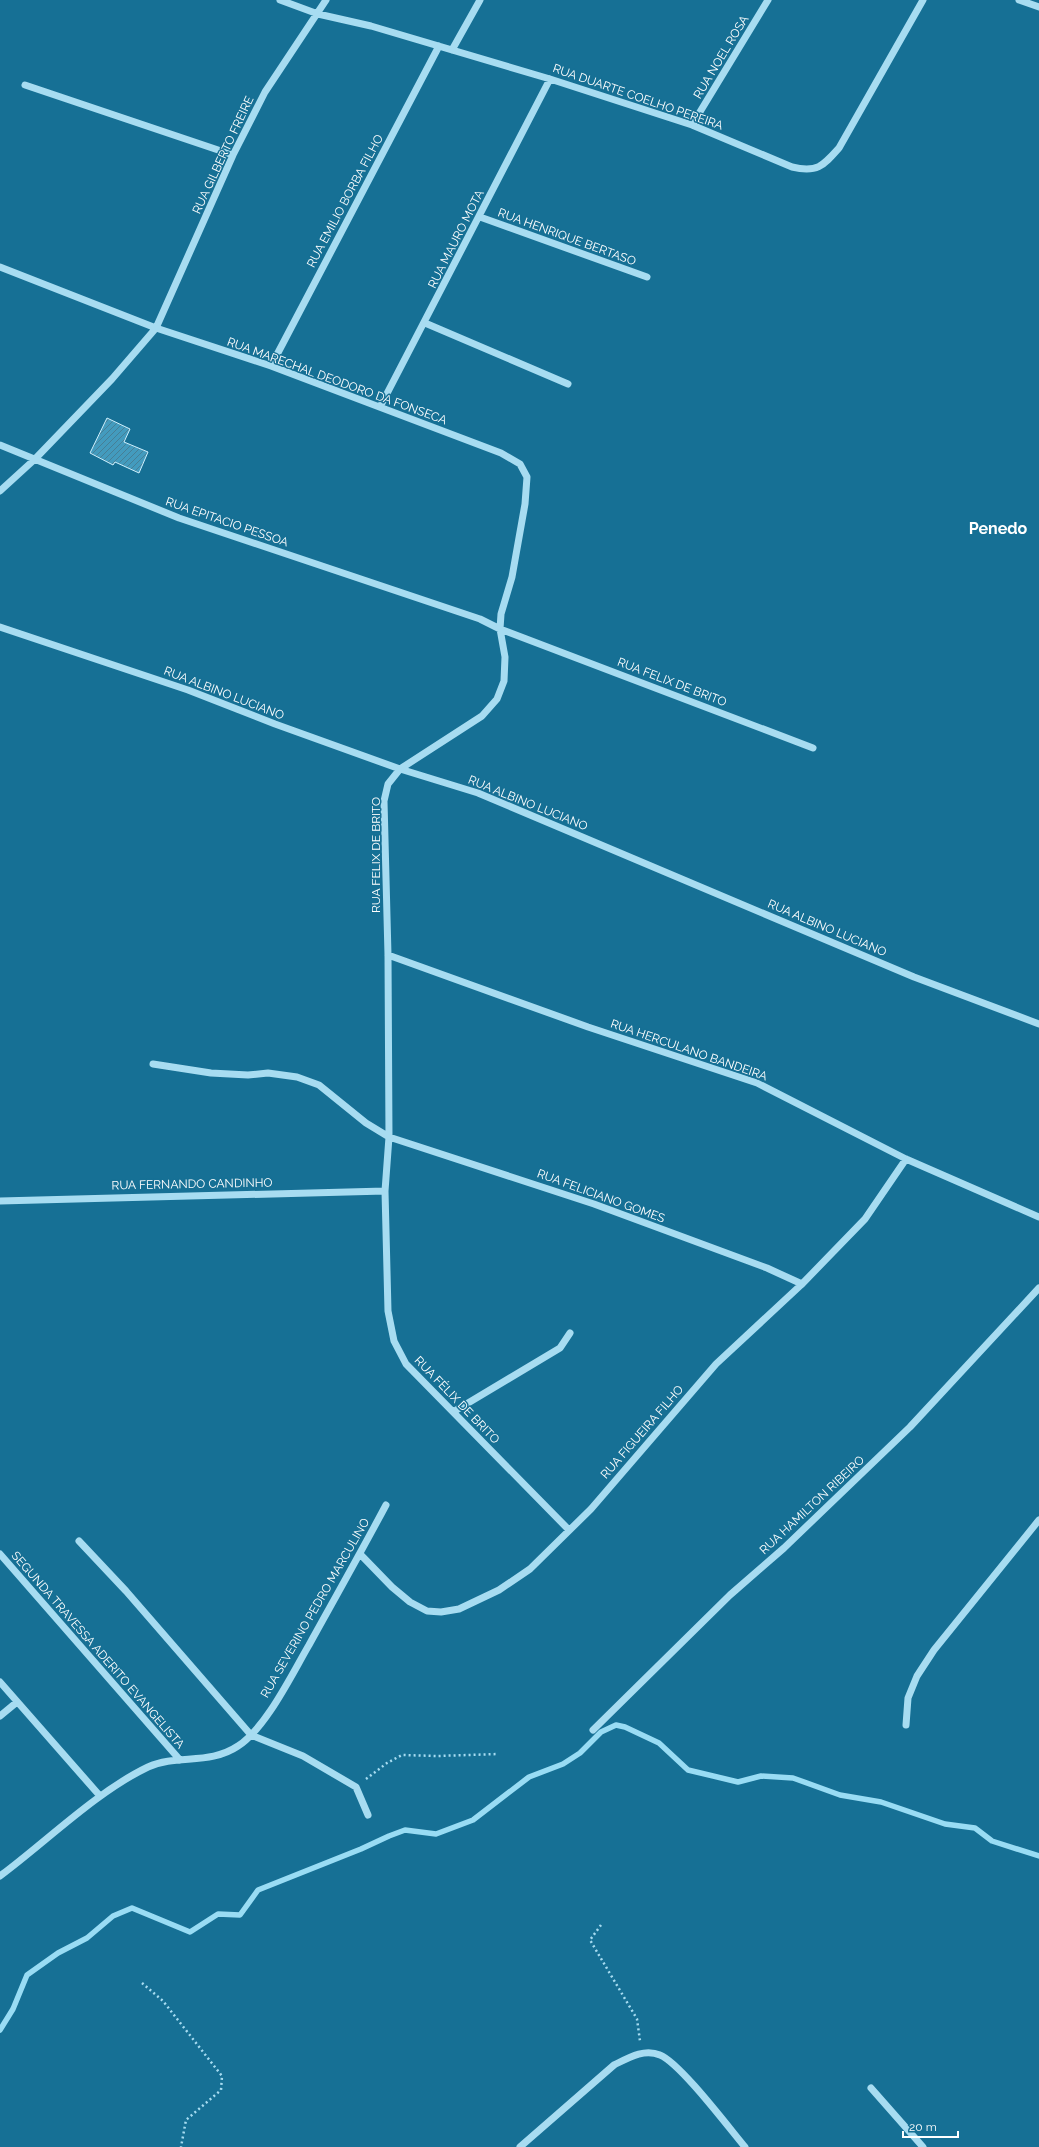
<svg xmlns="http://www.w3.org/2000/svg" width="1039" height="2147" viewBox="0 0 1039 2147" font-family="Raleway,sans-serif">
<defs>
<pattern id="building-hatch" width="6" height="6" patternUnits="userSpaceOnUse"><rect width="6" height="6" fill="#439bbe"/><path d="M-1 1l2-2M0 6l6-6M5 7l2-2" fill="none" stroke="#467f96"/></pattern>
</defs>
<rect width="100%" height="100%" fill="#167095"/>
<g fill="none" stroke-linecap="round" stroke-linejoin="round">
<!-- stream -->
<path stroke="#99dcf4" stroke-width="5.5" d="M0 2030 13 2009 27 1975 58 1953 87 1938 113 1916 132 1908 190 1932 218 1914 240 1915 258 1890 361 1849 389 1836 405 1830 436 1834 473 1820 529 1777 563 1764 580 1753 601 1732 616 1725 625 1727 659 1743 688 1770 738 1782 761 1776 793 1778 840 1795 881 1802 945 1824 975 1828 992 1841 1039 1856"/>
</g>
<!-- building -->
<path fill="url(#building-hatch)" stroke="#ceeffc" d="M107 418 130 429 124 442 148 452 139 473 115 462 113 465 90 453Z"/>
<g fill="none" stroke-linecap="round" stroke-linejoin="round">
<!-- path -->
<path stroke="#a7dcf1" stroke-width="2.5" stroke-dasharray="2 3" stroke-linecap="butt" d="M366 1779 387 1763 402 1755 437 1756 498 1754
M601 1925 590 1940 637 2019 640 2041
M142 1983 163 2001 222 2076 221 2090 186 2120 181 2147"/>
<!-- minor -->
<path stroke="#a7dcf1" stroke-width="7" d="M280 0 318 14 371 26 550 79 692 125 792 167C817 173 823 166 839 148L923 0
M1019 0 1039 7
M452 50 480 0
M25 85 233 155
M692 125 768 0
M480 217 647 277
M0 267 156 328 271 366 501 453 520 464 527 477 525 504 512 577 501 614 500 629 505 657 504 681 497 699 482 716 400 769 388 784 384 801 388 955 389 1137 385 1191 388 1311 394 1341 406 1364 569 1530
M425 323 568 384
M271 366 439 46
M380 407 550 79
M0 445 179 518 480 619 500 629 813 748
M0 491 35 459 112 379 156 328 233 155 265 92 326 0
M0 627 188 690 275 724 400 769 478 793 914 977 1039 1024
M388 955 588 1027 757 1083 906 1159 1039 1217
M153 1064 211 1073 248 1075 268 1073 297 1077 319 1085 366 1123 389 1137 594 1204 767 1268 802 1284
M0 1201 385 1191
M453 1412 560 1348 570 1333
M79 1541 126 1591 251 1735 303 1756 356 1787 368 1815
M0 1554 180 1760
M360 1554 392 1587 410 1602 427 1611 441 1612 459 1609 499 1590 530 1569 591 1509 716 1364 802 1284 865 1219 906 1159
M0 1682 100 1796
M0 1716 17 1702
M906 1725 908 1698 917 1676 934 1650 1039 1520
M593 1730 730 1595 784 1548 910 1427 1039 1288
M0 1876C47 1841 96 1792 148 1767 177 1754 210 1765 238 1746 266 1728 292 1674 309 1645 335 1598 361 1552 386 1505
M871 2088 923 2147
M520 2147 614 2065C628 2058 644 2048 660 2055 680 2063 729 2128 745 2147"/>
</g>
<g text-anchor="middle" stroke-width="3" stroke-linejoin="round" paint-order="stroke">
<!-- street labels -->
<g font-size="12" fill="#fff" stroke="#167095">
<text transform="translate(721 57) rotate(-59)" y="4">RUA NOEL ROSA</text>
<text transform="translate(638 97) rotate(19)" y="4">RUA DUARTE COELHO PEREIRA</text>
<text transform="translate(223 155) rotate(-65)" y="4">RUA GILBERTO FREIRE</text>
<text transform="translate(345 201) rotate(-62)" y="4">RUA EMILIO BORBA FILHO</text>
<text transform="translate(567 237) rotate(20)" y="4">RUA HENRIQUE BERTASO</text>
<text transform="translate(456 239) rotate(-63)" y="4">RUA MAURO MOTA</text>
<text transform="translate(337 381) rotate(20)" y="4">RUA MARECHAL DEODORO DA FONSECA</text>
<text transform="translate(227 522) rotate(19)" y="4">RUA EPITACIO PESSOA</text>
<text transform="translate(672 682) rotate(21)" y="4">RUA FELIX DE BRITO</text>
<text transform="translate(224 693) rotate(21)" y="4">RUA ALBINO LUCIANO</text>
<text transform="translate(528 803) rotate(22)" y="4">RUA ALBINO LUCIANO</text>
<text transform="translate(376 855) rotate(-90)" y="4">RUA FELIX DE BRITO</text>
<text transform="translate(827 928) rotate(23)" y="4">RUA ALBINO LUCIANO</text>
<text transform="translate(689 1050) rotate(19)" y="4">RUA HERCULANO BANDEIRA</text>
<text transform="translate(192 1184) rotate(-1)" y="4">RUA FERNANDO CANDINHO</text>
<text transform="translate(601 1196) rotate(20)" y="4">RUA FELICIANO GOMES</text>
<text transform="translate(457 1400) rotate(46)" y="4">RUA FÉLIX DE BRITO</text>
<text transform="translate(642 1432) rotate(-49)" y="4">RUA FIGUEIRA FILHO</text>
<text transform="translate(812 1505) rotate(-43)" y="4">RUA HAMILTON RIBEIRO</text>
<text transform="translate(315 1608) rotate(-60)" y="4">RUA SEVERINO PEDRO MARCULINO</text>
<text transform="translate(98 1650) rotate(49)" y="4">SEGUNDA TRAVESSA ADERITO EVANGELISTA</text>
</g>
<!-- district labels -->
<g font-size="16" font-weight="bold" fill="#fff" stroke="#167095">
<text x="998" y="534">Penedo</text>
</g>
</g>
<!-- scale -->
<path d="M903 2131v6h55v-6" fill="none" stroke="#ffffff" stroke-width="2"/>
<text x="909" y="2131" font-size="12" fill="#ffffff" stroke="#167095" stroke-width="3" paint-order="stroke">20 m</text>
</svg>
